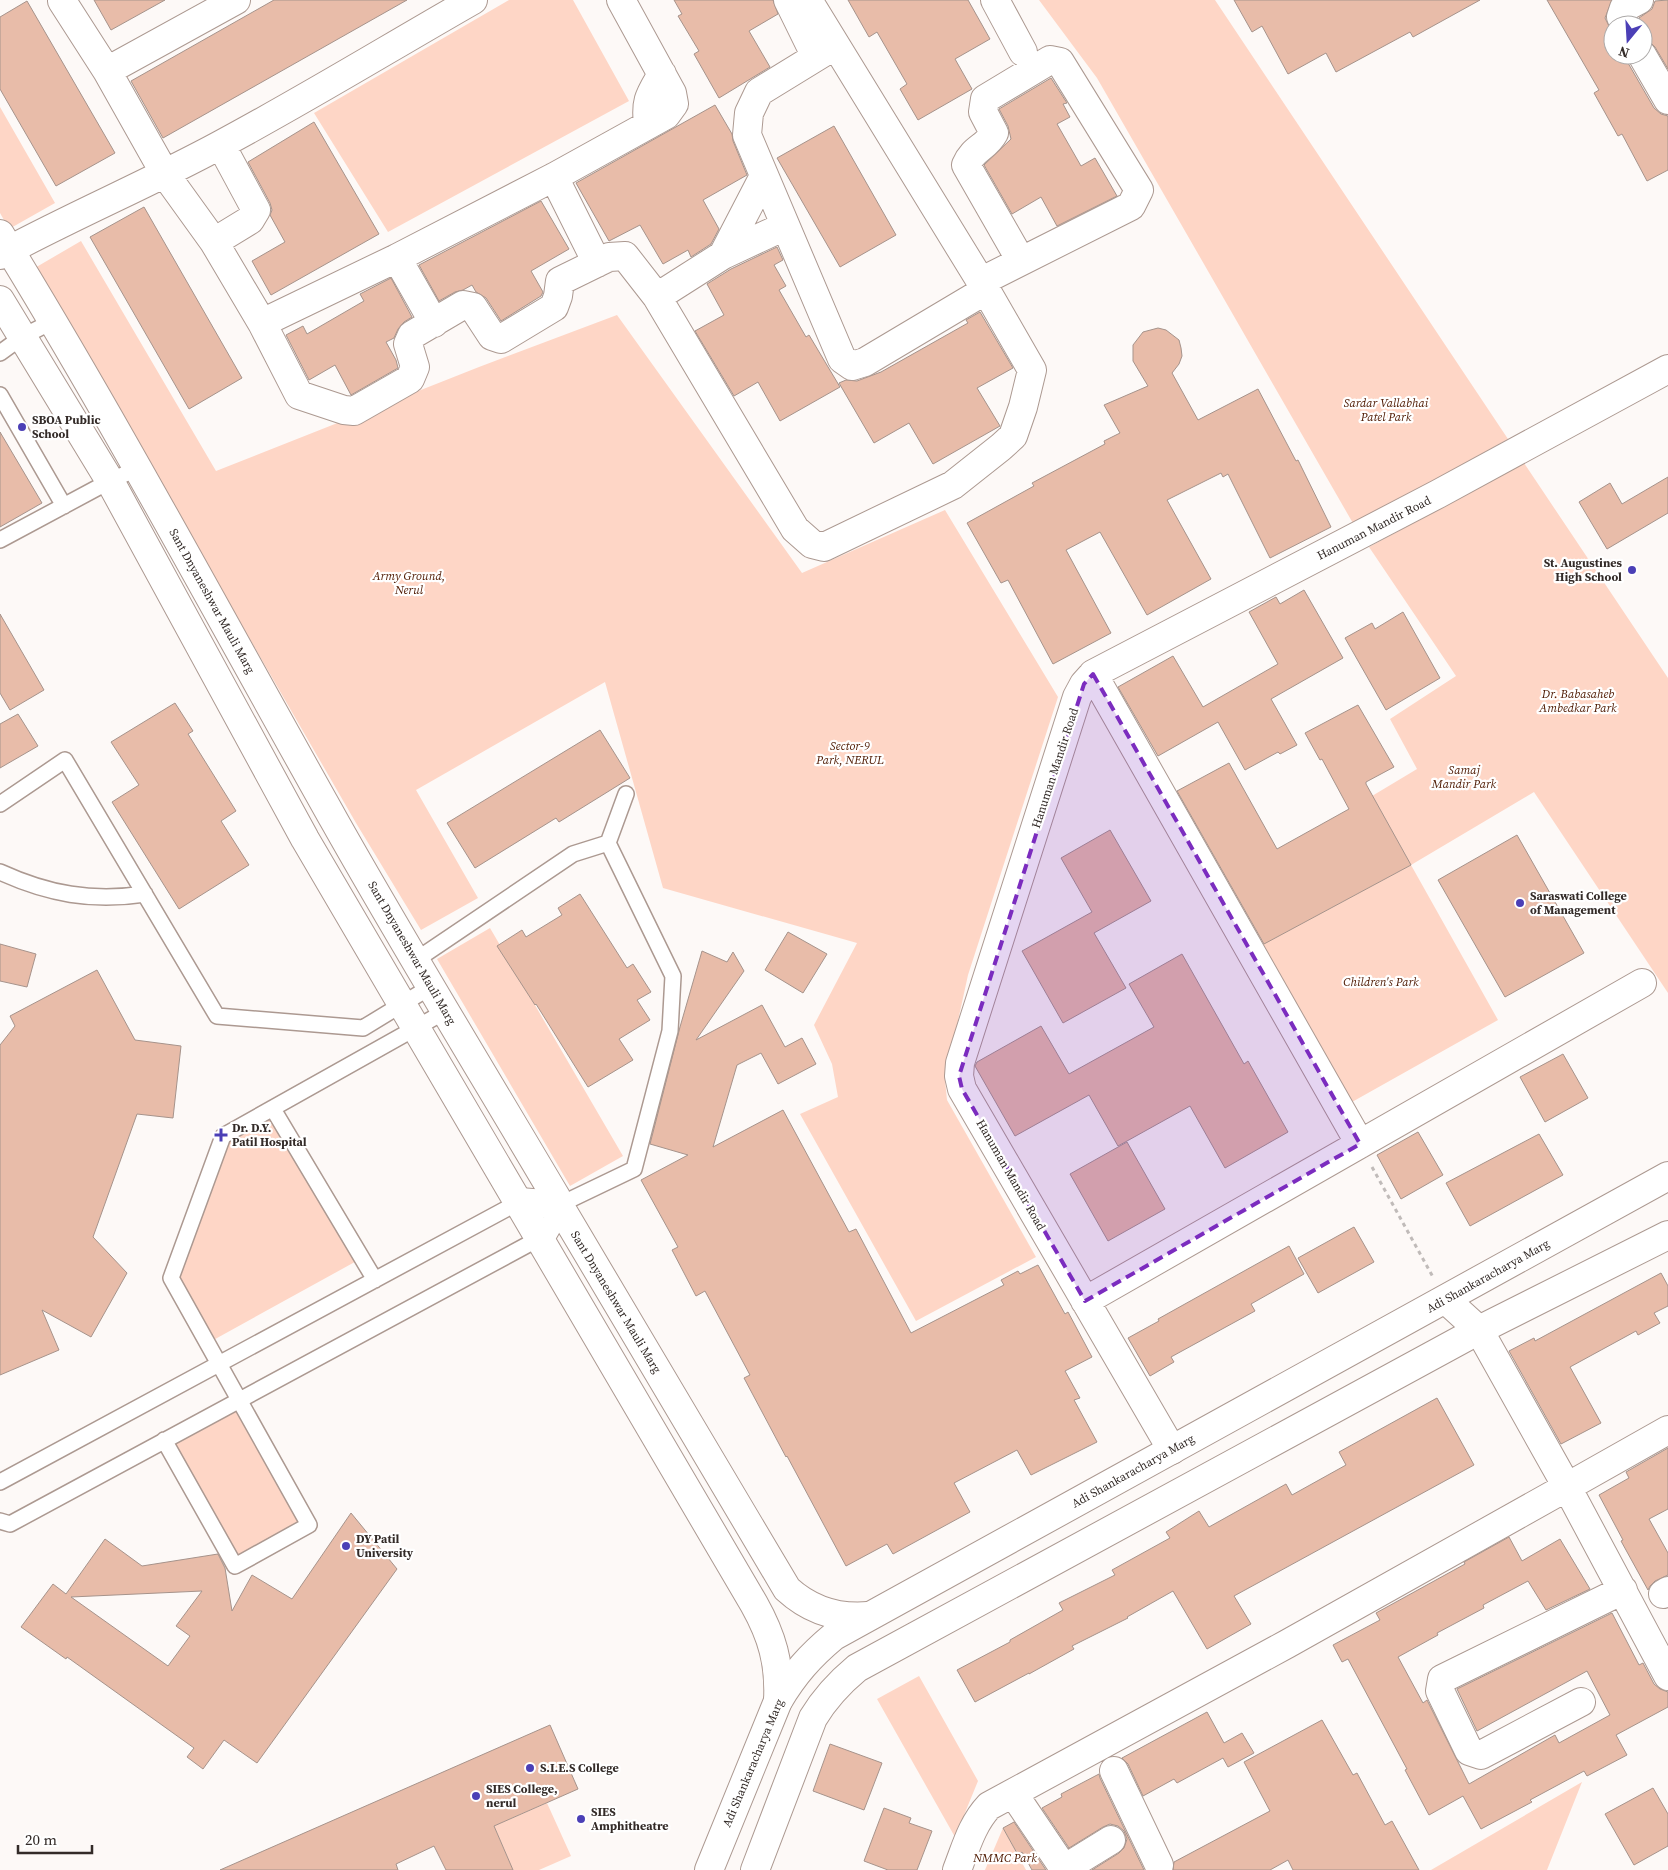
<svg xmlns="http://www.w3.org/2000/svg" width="1668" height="1870" viewBox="0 0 1668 1870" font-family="'Source Serif 4',serif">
<rect width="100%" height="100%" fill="#fdf9f7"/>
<!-- green -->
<path fill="#fed6c6" d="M509 0H573L629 101 388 232 314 113Z
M1039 0H1215L1508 439 1354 525 1097 78Z
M0 107 55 203 9 229 0 213Z
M81 241 216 471 479 367 617 315 802 573 945 510 1058 697 968 975 945 1080 947 1100 1036 1257 916 1321 800 1114 838 1097 832 1064 814 1025 857 943 663 888 605 682 416 790 478 898 421 930 356 823 169 499 33 269Z
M1524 463 1668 678V993L1534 792 1411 865 1498 1020 1352 1102 1263 944 1411 865 1372 796 1417 769 1390 719 1456 676 1369 547Z
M490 928 623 1156 570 1186 437 959Z
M273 1109 362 1258 208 1343 171 1278 223 1136Z
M240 1400 309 1525 235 1566 164 1440Z
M919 1676 978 1781 955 1837 877 1699Z
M1582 1782 1547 1870H1431Z
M547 1803 571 1856 539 1870H513L494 1826Z
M1003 1828 1026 1870H985Z"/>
<!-- building -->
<path fill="#e8bca9" stroke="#a6938b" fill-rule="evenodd" d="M94 0H165L111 30Z
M274 0H407L163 138 131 81Z
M674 0H773L778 14 749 31 770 67 719 98 694 54 699 51 678 16 682 14Z
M848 0H968L990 39 955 59 972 89 918 120 900 89 907 84 877 32 869 37Z
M1234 0H1480L1413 37 1410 32 1336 72 1326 53 1288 74 1262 26 1252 32Z
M1547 0H1612L1605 18 1613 34V55H1626L1628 63 1654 108 1661 114 1668 116V170L1647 181 1622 134 1618 136 1594 93 1599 90Z
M1668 0V69L1655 47 1650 42 1643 40V25H1640L1639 18 1652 9 1655 1Z
M27 1 115 153 56 186 0 89V17Z
M1051 78 1067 103 1063 104 1070 117 1057 124 1081 166 1095 158 1117 196 1057 226 1041 197 1012 214 984 165 1011 139 1008 126 999 109Z
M715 105 732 134 733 141 747 175 703 200 719 229 711 244 691 257 688 250 663 264 640 225 609 241 576 183Z
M314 122 379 234 271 295 252 261 285 242 270 215 272 210 270 203 248 162Z
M834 126 896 235 840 267 777 158Z
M541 201 569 249 531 271 543 292 541 296 501 321 486 298 476 292 472 285 463 290 455 292 439 301 419 265Z
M144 207 242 378 189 409 90 237Z
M777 247 783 260 774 265 786 286 779 290 806 337 809 335 840 387 780 421 758 382 734 396 695 331 724 315 707 284 731 269Z
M391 278 412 317 404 322 398 329 394 338 386 342 396 360 398 368 351 395 335 365 309 380 286 335 303 326 307 334 364 301 360 294Z
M980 312 1013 368 977 388 1000 426 933 464 909 423 874 443 839 383 846 380 857 381 881 372 968 323 966 320Z
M1158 328 1166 330 1179 340 1181 348 1182 356 1179 364 1172 373 1198 420 1258 389 1296 461 1298 460 1331 527 1270 558 1228 474 1223 477 1221 473 1167 500 1211 579 1147 615 1100 532 1066 550 1111 633 1053 664 1008 580 1001 583 967 523 1034 486 1032 483 1105 444 1104 441 1120 433 1104 405 1148 386 1133 361V345L1143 332Z
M0 432 42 503 0 527Z
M1668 477V513L1607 549 1579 502 1610 483 1622 504Z
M1304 590 1343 658 1271 699 1297 745 1280 754 1278 752 1245 770 1218 722 1158 756 1118 687 1173 656 1203 707 1278 664 1249 612 1276 597 1280 604Z
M1403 612 1440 678 1386 710 1345 638 1372 623 1375 629Z
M0 614 44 690 10 710 0 693Z
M175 703 193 731 188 734 236 811 221 821 249 865 179 909 112 802 139 785 111 742Z
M1358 705 1394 767 1366 782V784L1411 865 1264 944 1177 791 1229 763 1277 849 1349 809 1322 759 1320 760 1305 733Z
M18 714 38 746 0 768V724Z
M600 730 630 778 559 822 556 818 475 868 447 823Z
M1110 830 1151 901 1094 933 1126 988 1063 1023 1022 951 1092 912 1061 858Z
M1517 835 1584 953 1505 997 1438 880Z
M580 894 627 968 633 964 651 992 637 1000 650 1020 619 1039 633 1060 588 1087 536 1004 535 1005 497 946 522 930 526 937 562 915 558 908Z
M788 932 827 954 803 993 765 970Z
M0 944 36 954 27 987 0 981Z
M702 951 727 962 733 952 744 971 696 1040 762 1005 785 1047 802 1038 816 1064 778 1084 761 1053 737 1065 713 1147 783 1110 849 1232 856 1229 911 1333 1004 1285 1001 1280 1018 1271 1020 1274 1038 1265 1065 1314 1068 1312 1092 1357 1065 1371 1080 1398 1074 1400 1097 1442 1031 1475 1017 1450 954 1483 970 1512 893 1554 887 1544 846 1566 787 1456 786 1457 744 1378 750 1375 705 1291 696 1296 672 1250 678 1247 641 1180 688 1155 650 1144 680 1027Z
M1182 954 1244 1064 1248 1061 1288 1132 1225 1168 1190 1106 1118 1146 1089 1095 1015 1136 975 1066 977 1062 1041 1026 1069 1074 1154 1027 1129 984Z
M97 970 135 1040 181 1046 173 1118 137 1114 93 1237 127 1273 91 1337 42 1310 59 1350 0 1375V1045L15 1026 10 1016Z
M1563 1054 1588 1098 1545 1122 1520 1077Z
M1418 1132 1443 1175 1401 1199 1377 1155Z
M1539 1134 1563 1175 1470 1226 1446 1183Z
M1127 1142 1165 1209 1108 1241 1070 1174Z
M1354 1227 1374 1262 1318 1293 1298 1258Z
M1289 1246 1304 1274 1251 1304 1255 1311 1171 1357 1174 1362 1150 1376 1128 1338 1159 1321 1158 1319Z
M1661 1273 1668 1286V1306L1654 1313 1660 1323 1638 1335 1636 1331 1570 1367 1601 1423 1561 1444 1509 1351 1534 1338 1535 1341Z
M1437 1398 1474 1465 1234 1596 1251 1624 1207 1649 1173 1591 1127 1617 1128 1618 1072 1646 1074 1649 1029 1674V1673L975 1702 957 1670 1010 1642V1640L1063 1610 1059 1603 1115 1575 1112 1570 1170 1538 1166 1532 1199 1511 1209 1527 1286 1484 1292 1495 1346 1465 1339 1452Z
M1668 1448V1509L1649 1519 1668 1553V1575L1655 1581 1650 1586 1648 1590 1621 1541 1623 1540 1599 1495 1629 1478 1626 1472Z
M351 1513 397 1569 257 1763 224 1740 203 1769 187 1757 194 1748 67 1657 66 1659 21 1627 53 1584 66 1594 105 1539 142 1566 218 1554 225 1568 232 1611 252 1575 292 1599ZM202 1591 176 1626 190 1636 168 1666 71 1597Z
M1509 1537 1522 1561 1560 1539 1590 1589 1546 1610 1528 1581 1483 1605 1484 1608 1437 1633 1438 1635 1398 1657 1423 1703 1427 1700 1469 1784 1555 1735 1559 1743 1610 1715 1587 1671 1477 1731 1457 1689 1612 1613 1639 1665 1643 1663 1654 1684 1660 1689 1668 1692V1707L1616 1735 1627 1755 1587 1776 1584 1771 1530 1800 1532 1802 1481 1829 1463 1796 1429 1815 1405 1770 1407 1769 1348 1659 1342 1662 1333 1645 1380 1620 1376 1613 1465 1564 1464 1562Z
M1207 1712 1224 1743 1242 1733 1254 1753 1228 1767 1223 1758 1177 1783 1174 1779 1143 1796 1128 1764 1122 1758Z
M1322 1720 1353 1775 1357 1773 1385 1825 1392 1821 1419 1870H1293L1288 1860 1270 1870H1173L1174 1862 1270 1811 1244 1762Z
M550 1725 578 1789 494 1826 513 1870H446L434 1846 396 1864 398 1870H220Z
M830 1744 882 1763 864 1810 813 1791Z
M1099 1774 1100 1778 1144 1870H1092L1119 1853 1124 1848 1127 1839 1124 1831 1118 1826 1110 1824 1103 1827 1069 1848 1042 1808 1062 1797 1061 1794Z
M1653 1788 1668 1814V1846L1634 1865 1605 1814Z
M884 1808 911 1818 909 1823 932 1831 917 1870H888L864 1861Z
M1014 1822 1046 1870H1032L1022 1852 1018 1855 1003 1828Z"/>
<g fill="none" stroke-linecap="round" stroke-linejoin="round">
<defs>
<path id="service" d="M0 353 22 337 53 321
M0 395 64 506
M0 540 110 481 138 468
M0 804 65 760 217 1016 363 1028 432 986
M608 843 626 794
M0 872C48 894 92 902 145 894
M416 960 573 854 608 843 673 976 670 1031 634 1169 559 1205
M273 1109 375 1280
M164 1440 235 1566 309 1525 171 1278 223 1136 446 1011
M0 1482 519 1202
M0 1521 10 1524 540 1238"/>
<path id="minor" d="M236 0 107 71 165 174 214 242 262 323 299 395 344 410 354 411 410 379 415 367 408 344 412 335 463 305 473 307 492 336 501 339 554 307 558 296 560 281 609 257 625 256 657 297
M788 0 816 57
M808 0 986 290 865 362 852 366 842 359 747 135 749 113 759 92 834 46
M995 0 1023 52
M62 1 107 71
M1625 25 1621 17 1624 8 1639 0
M1642 55 1668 100
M648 124C645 100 650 95 662 74
M554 177 597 263
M785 226 723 255 657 297 795 529 812 544 824 547 953 485 1001 447 1013 436 1023 407 1032 370 986 290
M214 242 250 220 256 210 221 145
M0 255C72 216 148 184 220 145 306 99 389 48 473 0
M723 255 764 176
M397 258 434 323
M980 282 1131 206 1139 190 1060 62 1050 60 985 99 983 112 994 133C986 148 973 148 966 165L1021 261
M262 323 397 258 554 177 666 115 674 104 672 93 621 0
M1093 674 1360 1144
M519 1202 559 1205 540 1238
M1446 1300 1479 1330 1567 1487 1668 1430
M1085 1301 1642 983
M1172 1450 962 1089 959 1076 960 1063 1077 697 1084 684 1093 674 1438 494 1668 369
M1663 1594 1668 1591
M1581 1702 1481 1755 1469 1751 1440 1691 1442 1679 1623 1590
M1114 1771 1159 1865
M1013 1793 1065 1870
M1064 1869 1111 1840
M957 1870C966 1847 972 1824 989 1806L1287 1644 1567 1487 1668 1676"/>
<path id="tertiary" d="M0 234C118 426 224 625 335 822 406 948 482 1072 556 1197L559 1205 787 1589C810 1610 837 1619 869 1616
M0 300 110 481 305 839 754 1604C772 1636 780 1663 778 1701"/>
<path id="secondary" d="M709 1870 778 1701C794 1674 810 1656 834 1636L1668 1176
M755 1870 813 1718C825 1698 839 1683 857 1668L1479 1330 1668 1235"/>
</defs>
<!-- service casing -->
<use href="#service" stroke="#ac9991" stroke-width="18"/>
<!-- minor casing -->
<use href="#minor" stroke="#ac9991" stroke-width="30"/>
<!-- tertiary casing -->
<use href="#tertiary" stroke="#ac9991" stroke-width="30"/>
<!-- secondary casing -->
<use href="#secondary" stroke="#ac9991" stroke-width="30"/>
<!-- path -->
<path stroke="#c0bbb9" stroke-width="3" stroke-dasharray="4 4" stroke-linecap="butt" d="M1372 1167 1433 1277"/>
<!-- service -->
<use href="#service" stroke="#fff" stroke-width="15"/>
<!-- minor -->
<use href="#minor" stroke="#fff" stroke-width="28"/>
<!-- tertiary -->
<use href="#tertiary" stroke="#fff" stroke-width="28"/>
<!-- secondary -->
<use href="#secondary" stroke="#fff" stroke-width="28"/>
</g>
<!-- marked area -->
<path fill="#7b2cbf" fill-opacity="0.2" stroke="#7b2cbf" stroke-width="4" stroke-dasharray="10 6" stroke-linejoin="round" d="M1093 674 1360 1144 1085 1301 962 1089 959 1076 1084 684Z"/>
<!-- markers -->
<g fill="#4b3fb6" stroke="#fff" stroke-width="2">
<circle cx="22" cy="427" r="5"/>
<circle cx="1632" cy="570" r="5"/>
<circle cx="1520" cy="903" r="5"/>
<path d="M218.5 1127.5h5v5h5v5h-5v5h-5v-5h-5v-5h5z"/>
<circle cx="346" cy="1546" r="5"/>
<circle cx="530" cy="1768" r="5"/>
<circle cx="476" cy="1796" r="5"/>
<circle cx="581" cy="1819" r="5"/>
</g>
<g text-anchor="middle" stroke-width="4.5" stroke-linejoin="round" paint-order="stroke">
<!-- park labels -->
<g font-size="12" font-style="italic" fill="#4e1900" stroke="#fff">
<text x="1386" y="407">Sardar Vallabhai<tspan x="1386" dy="14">Patel Park</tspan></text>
<text x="409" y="580">Army Ground,<tspan x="409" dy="14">Nerul</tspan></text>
<text x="1578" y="698">Dr. Babasaheb<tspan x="1578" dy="14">Ambedkar Park</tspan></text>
<text x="850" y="750">Sector-9<tspan x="850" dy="14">Park, NERUL</tspan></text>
<text x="1464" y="774">Samaj<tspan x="1464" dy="14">Mandir Park</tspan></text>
<text x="1381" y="986">Children's Park</text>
<text x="1005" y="1862">NMMC Park</text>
</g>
<!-- poi labels -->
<g font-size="12" font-weight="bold" fill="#332b28" stroke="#fff" text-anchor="start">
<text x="32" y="424">SBOA Public<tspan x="32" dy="14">School</tspan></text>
<text x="1622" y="567" text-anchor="end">St. Augustines<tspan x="1622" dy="14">High School</tspan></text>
<text x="1530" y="900">Saraswati College<tspan x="1530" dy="14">of Management</tspan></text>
<text x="232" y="1132">Dr. D.Y.<tspan x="232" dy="14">Patil Hospital</tspan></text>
<text x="356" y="1543">DY Patil<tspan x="356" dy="14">University</tspan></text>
<text x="540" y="1772">S.I.E.S College</text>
<text x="486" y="1793">SIES College,<tspan x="486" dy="14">nerul</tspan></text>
<text x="591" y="1816">SIES<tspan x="591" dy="14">Amphitheatre</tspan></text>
</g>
<!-- street labels -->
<g font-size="12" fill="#332b28" stroke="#fff">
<text transform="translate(1374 528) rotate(-27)" y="4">Hanuman Mandir Road</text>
<text transform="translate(212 601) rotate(61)" y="4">Sant Dnyaneshwar Mauli Marg</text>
<text transform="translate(1055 768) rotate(-72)" y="4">Hanuman Mandir Road</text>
<text transform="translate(412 953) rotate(60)" y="4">Sant Dnyaneshwar Mauli Marg</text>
<text transform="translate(1011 1175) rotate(60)" y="4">Hanuman Mandir Road</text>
<text transform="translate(1488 1276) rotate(-29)" y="4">Adi Shankaracharya Marg</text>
<text transform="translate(616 1302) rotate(59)" y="4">Sant Dnyaneshwar Mauli Marg</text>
<text transform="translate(1133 1471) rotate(-29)" y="4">Adi Shankaracharya Marg</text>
<text transform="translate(753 1763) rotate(-67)" y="4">Adi Shankaracharya Marg</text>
</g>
</g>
<!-- north arrow -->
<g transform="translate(1628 40) rotate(198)"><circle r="24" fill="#ffffff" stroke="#adaaa9"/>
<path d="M0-4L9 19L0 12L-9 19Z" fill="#4b3fb6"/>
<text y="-8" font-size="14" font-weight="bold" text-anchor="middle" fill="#332b28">N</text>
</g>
<!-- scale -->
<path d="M18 1845v8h74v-8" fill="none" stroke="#332b28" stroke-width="2.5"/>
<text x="25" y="1845" font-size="15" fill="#332b28" stroke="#ffffff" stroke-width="4" paint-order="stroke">20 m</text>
</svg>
